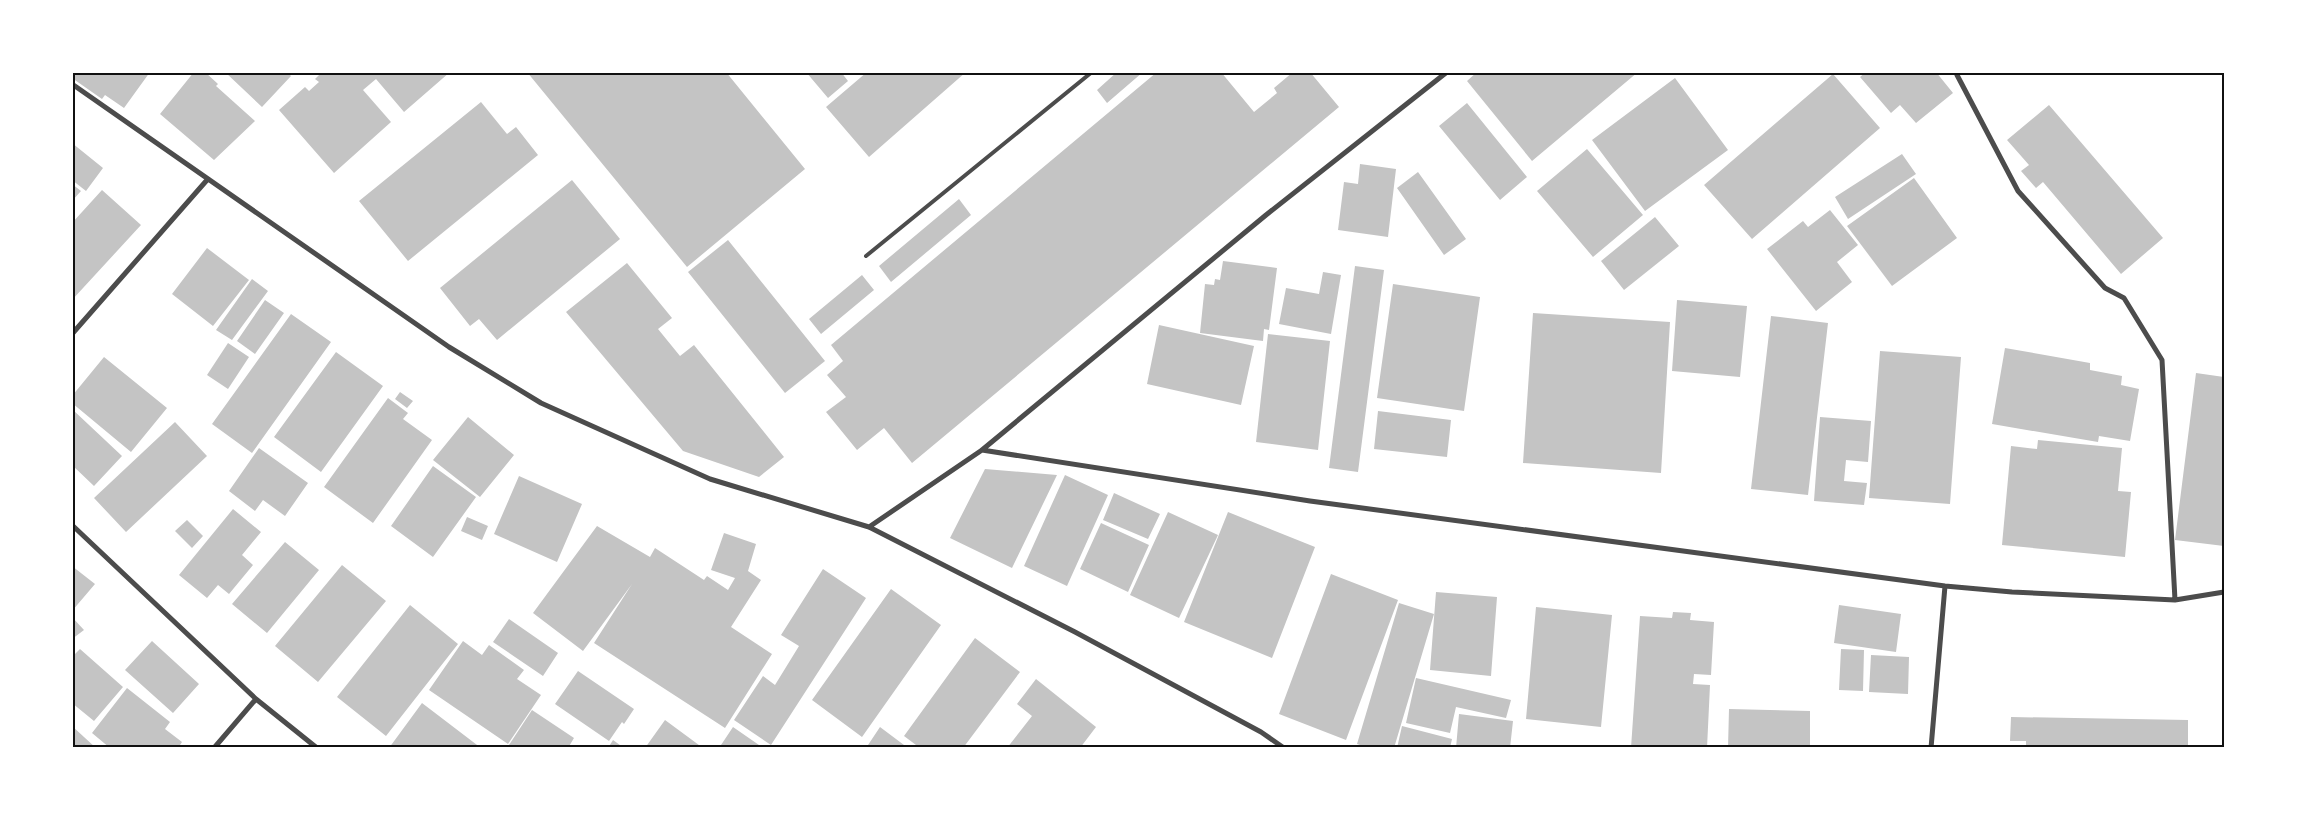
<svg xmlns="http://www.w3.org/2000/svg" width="2297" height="820" viewBox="0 0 2297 820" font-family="Barlow,sans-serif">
<rect width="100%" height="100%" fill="#fff"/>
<!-- building -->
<path fill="#c4c4c4" d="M72 72H150L124 108 105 95 102 99 72 78Z
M194 72H205L218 84 216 86 255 121 214 160 160 114Z
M225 72H287L291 76 262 107Z
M322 72H450L404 112 376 79 363 90 391 122 334 173 279 110 305 87 309 91 319 82 315 79Z
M527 72H726L805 169 687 267Z
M806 72H841L848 81 828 98Z
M867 72H966L869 157 826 107Z
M1117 72H1143L1107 103 1097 90Z
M1157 72H1221L1254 112 1277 93 1274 88 1293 72H1310L1339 107 912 463 884 428 857 450 826 412 846 397 827 375 843 361 831 345Z
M1477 72H1638L1532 161 1467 81Z
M1866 72H1936L1953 93 1916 123 1900 105 1891 113 1860 77Z
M1833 74 1880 128 1752 239 1704 185Z
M1675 78 1728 150 1645 211 1592 140Z
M481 102 507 134 516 127 538 155 408 261 359 201Z
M1467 103 1527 177 1500 200 1439 126Z
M2049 105 2163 238 2121 274 2043 182 2036 188 2021 171 2029 165 2007 140Z
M72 143 103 168 86 191 72 180Z
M1587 149 1643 215 1593 257 1537 191Z
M1902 154 1916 174 1848 219 1835 197Z
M1360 164 1396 169 1388 237 1338 230 1344 182 1358 184Z
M1418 172 1466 239 1444 255 1397 188Z
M1914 178 1957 238 1892 286 1847 226Z
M572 180 620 239 497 340 479 319 470 326 440 288Z
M72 184 81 191 72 201Z
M102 190 141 225 72 300V223Z
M959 199 971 215 891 282 879 266Z
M1830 210 1858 245 1837 262 1852 282 1816 311 1767 249 1803 221 1808 227Z
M1655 217 1679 246 1624 290 1601 261Z
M728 240 825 361 785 393 688 272Z
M207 248 249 280 213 326 172 294Z
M1223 261 1277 268 1269 330 1264 329 1263 341 1200 333 1205 284 1214 285 1215 279 1220 280Z
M627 263 672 318 658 329 680 356 694 345 784 457 759 477 683 451 566 312Z
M1355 266 1384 270 1358 472 1329 468Z
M1323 272 1341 275 1331 334 1279 324 1286 288 1319 294Z
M862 275 874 290 821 334 809 319Z
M252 279 268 291 232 340 216 330Z
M1393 284 1480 297 1464 411 1377 398Z
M265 300 284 313 255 354 237 341Z
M1677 300 1747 306 1740 377 1672 371Z
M1533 313 1670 322 1661 473 1523 463Z
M291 314 331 342 252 453 212 424Z
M1771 316 1828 323 1808 495 1751 489Z
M1159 325 1254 346 1241 405 1147 384Z
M1268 334 1330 341 1318 450 1256 442Z
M228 343 249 357 228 389 207 375Z
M2005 348 2090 363V370L2122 376 2121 385 2139 389 2130 441 2099 436 2098 442 1992 424Z
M1880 351 1961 357 1950 504 1869 498Z
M336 352 383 386 321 472 274 437Z
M104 357 167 408 131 452 72 403V396Z
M2196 373 2224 377V546L2175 540Z
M400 392 413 401 407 408 395 399Z
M388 398 408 413 403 419 432 440 373 523 324 487Z
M72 409 122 456 94 486 72 465Z
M1378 411 1451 420 1447 457 1374 449Z
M468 417 514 455 480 497 433 460Z
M1820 417 1871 421 1868 462 1846 460 1844 481 1867 483 1864 505 1814 501Z
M175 422 207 456 126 532 94 498Z
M2038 440 2122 448 2118 491 2131 492 2125 557 2002 545 2011 446 2037 449Z
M259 448 308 483 285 516 263 500 255 511 229 491Z
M433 466 476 497 433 557 391 526Z
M985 469 1057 475 1012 568 950 538Z
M1065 475 1108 495 1067 586 1024 566Z
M519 476 582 504 557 562 494 534Z
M1114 493 1160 514 1148 539 1103 520Z
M233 509 261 532 242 555 253 565 229 594 218 585 207 598 179 575Z
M1168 512 1218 535 1179 618 1130 595Z
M1228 512 1315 547 1272 658 1184 622Z
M467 517 488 526 482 540 461 531Z
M187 520 203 536 192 548 175 531Z
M1101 523 1149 545 1128 592 1080 569Z
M597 526 650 557 655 548 704 580 707 576 728 590 735 578 711 570 724 533 756 544 748 571 761 580 731 627 772 654 725 728 594 643 632 584 583 651 533 613Z
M285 542 319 570 267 633 232 604Z
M342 565 386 601 318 682 275 646Z
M72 566 95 584 72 611Z
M823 569 866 598 771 745 734 720 763 676 775 685 799 646 781 635Z
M1331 574 1398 600 1346 740 1279 714Z
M891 589 941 625 862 737 812 700Z
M1436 592 1497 597 1491 676 1430 670Z
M1399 603 1434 614 1394 748H1369L1357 744Z
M410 605 458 644 386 736 337 697Z
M1839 605 1901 614 1896 652 1834 643Z
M1536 607 1612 615 1601 727 1526 719Z
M1673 612 1691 613 1690 620 1714 622 1711 675 1694 674 1693 684 1710 685 1707 748H1631L1640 616 1672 618Z
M72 617 84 630 72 639Z
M509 619 558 653 543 676 493 642Z
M975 638 1020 672 963 748H920L904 736Z
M152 641 199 684 173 713 125 670Z
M463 641 482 655 489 645 524 670 517 679 541 695 508 744 429 690Z
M80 649 123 687 94 721 72 703V657Z
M1841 649 1864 650 1863 691 1839 690Z
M1871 655 1909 657 1908 694 1869 692Z
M578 671 634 709 624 724 622 722 609 741 555 704Z
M1416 678 1511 700 1506 718 1456 707 1450 733 1406 723Z
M1036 679 1096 727 1080 748H1007L1032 716 1017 704Z
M127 688 170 722 165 729 182 742 178 748H110L92 733Z
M422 703 481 748H389Z
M1729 709 1810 711V748H1728Z
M532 710 574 738 568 748H507Z
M1459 714 1513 721 1510 748H1456Z
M2011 717 2188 720V748H2026V741H2010Z
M665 720 703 748H645Z
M72 726 96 748H72Z
M1402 726 1452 739 1450 748H1397Z
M733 727 759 745 758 748H719Z
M880 727 908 748H866Z
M613 740 624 748H608Z"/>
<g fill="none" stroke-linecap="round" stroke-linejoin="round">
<!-- service -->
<path stroke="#4c4c4c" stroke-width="4" d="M866 256 1092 72"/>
<!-- minor -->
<path stroke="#4c4c4c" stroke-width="5" d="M1957 75 2018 191 2105 288 2124 298 2162 360 2175 600
M72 84 449 347 541 403 710 479 869 527 1075 632 1261 732 1284 748
M72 334 207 180
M982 450 1310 501 1945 586 2012 592 2175 600 2224 592
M72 525 256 699 317 748
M869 527 982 450 1266 215 1447 72
M214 748 256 699
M1931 748 1945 586"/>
</g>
<!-- border -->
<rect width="2297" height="820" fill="none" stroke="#ffffff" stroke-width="148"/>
<rect x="74" y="74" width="2149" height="672" fill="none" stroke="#111" stroke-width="2"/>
</svg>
